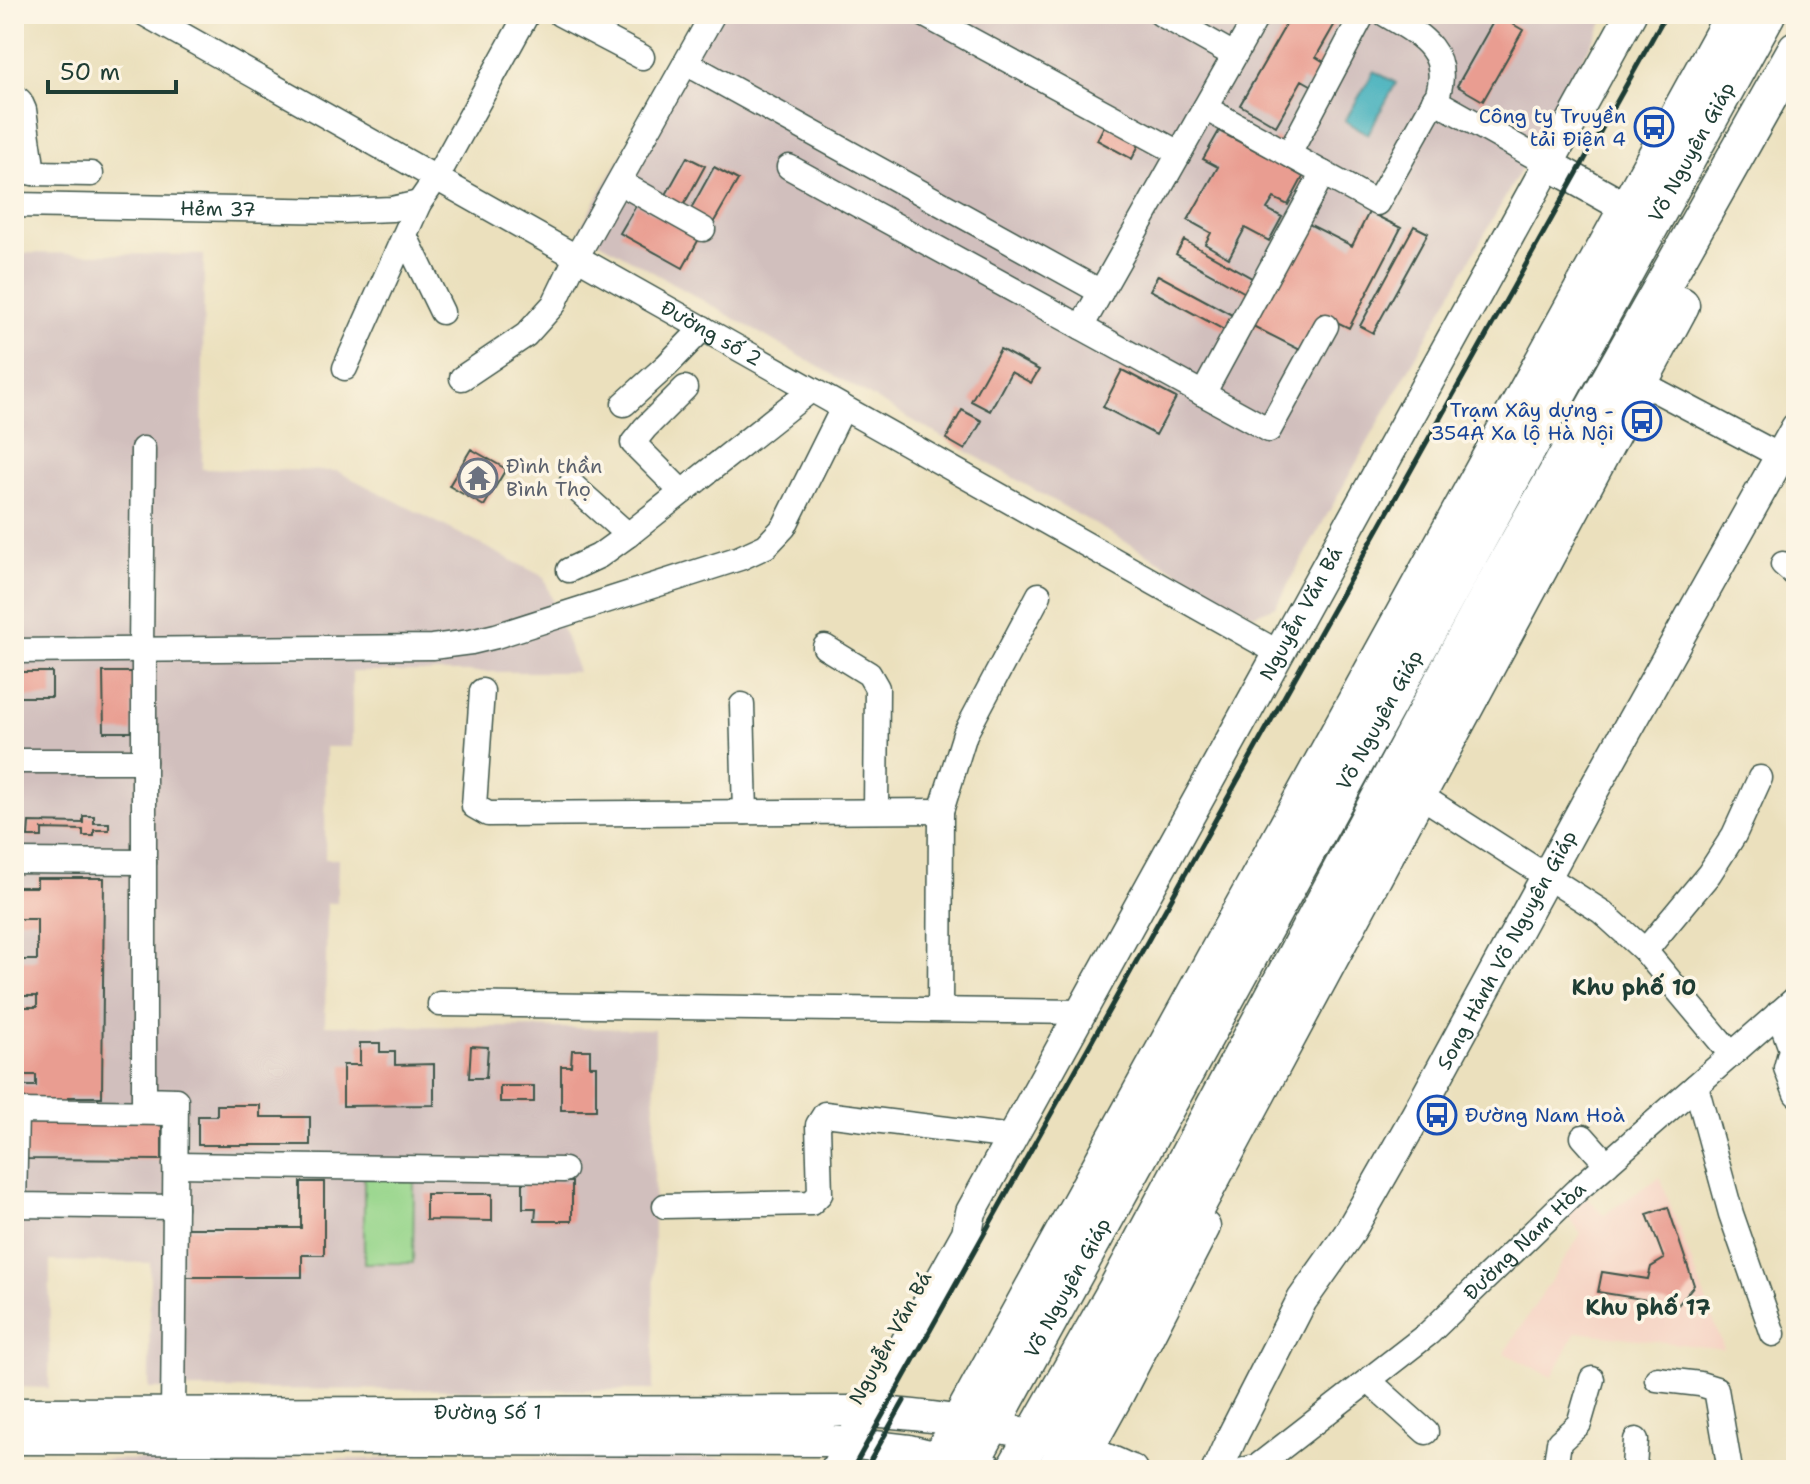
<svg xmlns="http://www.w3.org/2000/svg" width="1810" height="1484" viewBox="0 0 1810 1484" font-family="'Shantell Sans',sans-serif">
<rect width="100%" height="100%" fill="#fcf5e5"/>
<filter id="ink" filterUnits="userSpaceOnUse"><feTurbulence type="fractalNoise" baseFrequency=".0125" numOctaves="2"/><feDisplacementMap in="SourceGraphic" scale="16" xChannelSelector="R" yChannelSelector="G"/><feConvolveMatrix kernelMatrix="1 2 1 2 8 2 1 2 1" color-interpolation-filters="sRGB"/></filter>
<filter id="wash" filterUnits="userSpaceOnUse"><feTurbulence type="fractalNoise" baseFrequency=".006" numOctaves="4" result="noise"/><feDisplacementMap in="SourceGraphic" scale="32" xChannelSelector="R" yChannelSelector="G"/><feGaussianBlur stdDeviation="1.8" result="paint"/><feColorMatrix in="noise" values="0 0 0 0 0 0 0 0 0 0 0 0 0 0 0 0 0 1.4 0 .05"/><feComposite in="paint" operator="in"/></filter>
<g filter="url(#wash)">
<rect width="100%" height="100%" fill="#ebe0bd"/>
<!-- built -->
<path fill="#f5d2c2" d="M1660 1177 1724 1349 1576 1332 1552 1377 1504 1353 1581 1234 1564 1212 1584 1194 1603 1215Z"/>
<!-- industrial -->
<path fill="#d1bfbd" d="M702 14H1608L1276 606 1254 615 579 230Z
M14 253 204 255 202 469 337 471 544 577 578 672H352V747H326L325 859H338L337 903H327L325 1025 655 1029 653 1390 149 1389 150 1263 50 1261 49 1388 14 1387Z
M759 1458 758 1470H14V1460Z"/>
<!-- green -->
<path fill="#97d58b" stroke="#5b8960" stroke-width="2" d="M364 1176H414L413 1263H364Z"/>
<!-- water -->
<path fill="#40afbc" stroke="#307678" stroke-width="2" d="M1374 71 1396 83 1368 134 1345 121Z"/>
<g id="blocks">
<!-- building -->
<path fill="#e99d91" d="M1292 14 1340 15 1316 57 1329 65 1316 88 1302 80 1276 126 1240 105Z
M1497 15 1523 30 1483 101 1457 86Z
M1105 124 1140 143 1132 159 1097 140Z
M1219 131 1266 156 1276 137 1289 154 1279 163 1303 177 1288 205 1274 198 1267 209 1282 217 1269 241 1245 228 1229 258 1205 244 1211 233 1188 220 1218 167 1203 159Z
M687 157 705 166 681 210 663 200Z
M714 167 738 180 712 225 689 212Z
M637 204 699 239 683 268 620 233Z
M1369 212 1401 228 1349 328 1321 314 1302 351 1251 325 1305 222 1352 246Z
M1414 226 1428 233 1373 333 1360 326Z
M1184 240 1257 281 1249 295 1176 254Z
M1158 275 1232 315 1224 330 1150 290Z
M1000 349 1039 370 1031 383 1011 372 990 411 971 401Z
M1122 370 1176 398 1156 435 1103 407Z
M962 410 982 421 965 450 946 439Z
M471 449 506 469 484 506 449 486Z
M14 672H52V697H14Z
M103 672H132V732H104Z
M83 816H94V823H109V830H94V836H83V830L42 829V837H28L29 822 83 823Z
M37 878H104L102 1097H68V1117L162 1118V1160L24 1159 14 1105V1086H36V1075H14V1039H20V1007H37V996H14V960H37V919H14V887H37Z
M360 1043H380V1052H395V1065L434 1064V1105L343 1106V1065H360Z
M471 1046 488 1047 486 1078H469Z
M572 1050H590V1066H596V1110H561V1066H571Z
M500 1086H534V1102H500Z
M217 1105H260V1117H310V1145H198V1116H217Z
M523 1181 572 1182V1221H535L536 1208H523Z
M301 1182H324V1255H302V1277H185V1228H301Z
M426 1194H492V1221L426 1220Z
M1668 1207 1694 1285 1678 1305 1598 1292 1602 1272 1648 1279 1651 1267 1664 1259 1647 1214Z"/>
</g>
</g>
<g filter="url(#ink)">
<use href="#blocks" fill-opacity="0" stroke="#3e5549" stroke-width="2"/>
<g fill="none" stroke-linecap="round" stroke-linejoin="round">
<defs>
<g id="minor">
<path id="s1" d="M145 14 1279 653"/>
<path d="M560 14 642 57"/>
<path d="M923 14 1179 153"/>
<path d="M1161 14 1234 55"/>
<path d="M686 63 1101 292"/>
<path d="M14 96 20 101 24 110 33 173"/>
<path d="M1434 100 1548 164"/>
<path d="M1205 108 1377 203 1438 94C1451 49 1418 34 1385 14"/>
<path d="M1289 154 1363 14"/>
<path d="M789 167 1269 430 1326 326"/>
<path d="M14 170 33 173 91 174"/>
<path d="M619 182 703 229"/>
<path id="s2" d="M14 205 343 211 392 209 419 203"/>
<path d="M405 236 442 312"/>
<path d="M1081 327 1258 14"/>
<path d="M345 368 419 203 437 177 527 14"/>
<path d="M462 378 526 335 554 304 577 256 713 14"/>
<path d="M1638 381 1780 456"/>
<path d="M1203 394 1323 173"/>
<path d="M624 404 666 366 703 328"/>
<path d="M571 484 628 535"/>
<path d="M682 492 633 443 645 428 685 388"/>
<path d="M1783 564 1796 575"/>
<path d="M569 570 599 556 628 535 807 393 814 391"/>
<path d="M825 647 869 674 877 688 876 811"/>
<path d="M141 650 143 449"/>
<path d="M144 650V1099L176 1100 173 1413"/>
<path d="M14 651 432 647 471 642 496 636 740 558 766 546 784 527 843 408"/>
<path d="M482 691 474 806 488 814 941 811"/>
<path d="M742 705 745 812"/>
<path d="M14 761H144"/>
<path d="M1418 794 1602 912 1645 951 1731 1054"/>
<path d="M14 861 144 862"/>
<path d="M1645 951 1709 874 1734 835 1760 778"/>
<path d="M440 1004 1081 1012"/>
<path d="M940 1010 941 811 965 734 1039 595"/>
<path d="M1778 1013 1791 1049 1786 1068 1796 1094"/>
<path d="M1696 1086 1731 1214 1773 1334"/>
<path d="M14 1111 168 1113"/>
<path d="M16 1111 14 1205 175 1207"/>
<path d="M1583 1137 1607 1164"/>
<path d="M175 1165 564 1170"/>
<path d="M665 1206 811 1203 820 1194 818 1125 825 1114 1012 1137"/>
<path d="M1657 1379 1700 1384 1716 1389 1730 1470"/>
<path d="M1369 1381 1426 1432"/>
<path d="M1636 1440 1634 1466 1639 1470"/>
<path id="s3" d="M1244 1470 1258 1466 1429 1333 1576 1191 1796 998"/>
<path d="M1555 1470 1559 1442 1579 1424 1592 1379"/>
</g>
<g id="major">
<path d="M1548 164 1648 220"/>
<path id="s4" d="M14 1413 867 1411C940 1416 1017 1426 1086 1451 1102 1456 1117 1464 1132 1470"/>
<path d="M14 1439 831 1441 909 1450 991 1470"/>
<path id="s5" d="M835 1470 967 1233 971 1212 1631 14"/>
<path d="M1077 1470 1118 1396 1205 1227"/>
<path id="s6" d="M1217 1470 1233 1435 1302 1300 1348 1235 1417 1114 1594 789 1796 428"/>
</g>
<g id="highway">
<path d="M933 1470 1734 14"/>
<path id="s7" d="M967 1470 1767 14"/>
<path d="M1014 1470 1117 1288 1490 592 1796 49"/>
<path d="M1055 1470 1681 305"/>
</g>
</defs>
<!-- minor casing -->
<use href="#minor" stroke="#3e5549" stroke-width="27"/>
<!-- major casing -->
<use href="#major" stroke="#3e5549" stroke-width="33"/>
<!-- highway casing -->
<use href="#highway" stroke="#3e5549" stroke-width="39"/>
<!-- minor -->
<use href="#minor" stroke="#fff" stroke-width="24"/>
<!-- major -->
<use href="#major" stroke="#fff" stroke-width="30"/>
<!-- highway -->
<use href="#highway" stroke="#fff" stroke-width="36"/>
<!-- rail -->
<path stroke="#1f3d34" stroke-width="5" d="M852 1470 1666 14
M865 1470 904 1401"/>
</g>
</g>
<!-- icons -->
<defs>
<symbol id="bus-ring" viewBox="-11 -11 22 22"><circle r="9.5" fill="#fcf5e5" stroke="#1a4fb4" stroke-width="1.5"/><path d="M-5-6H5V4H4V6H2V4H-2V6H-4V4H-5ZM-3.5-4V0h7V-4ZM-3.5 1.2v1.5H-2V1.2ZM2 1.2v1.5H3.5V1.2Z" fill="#1a4fb4"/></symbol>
<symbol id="temple-ring" viewBox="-11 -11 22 22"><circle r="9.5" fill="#fcf5e5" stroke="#6b7280" stroke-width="1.5"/><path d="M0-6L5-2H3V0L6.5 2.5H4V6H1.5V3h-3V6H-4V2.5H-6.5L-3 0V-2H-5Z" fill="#6b7280"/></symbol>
</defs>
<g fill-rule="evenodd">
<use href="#bus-ring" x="1632" y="105" width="44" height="44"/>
<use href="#bus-ring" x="1620" y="399" width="44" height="44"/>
<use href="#temple-ring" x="456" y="456" width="44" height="44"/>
<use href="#bus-ring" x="1415" y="1093" width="44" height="44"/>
</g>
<g text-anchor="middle" stroke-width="7" stroke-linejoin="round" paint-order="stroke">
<!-- transit labels -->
<g font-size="20" fill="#164399" stroke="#fcf5e5" text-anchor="end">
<text x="1626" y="123">Công ty Truyền<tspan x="1626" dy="23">tải Điện 4</tspan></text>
<text x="1614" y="417">Trạm Xây dựng -<tspan x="1614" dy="23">354A Xa lộ Hà Nội</tspan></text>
<text x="1465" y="1122" text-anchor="start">Đường Nam Hoà</text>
</g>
<!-- street labels -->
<g font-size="20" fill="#1f3d34" stroke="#fcf5e5">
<text dy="7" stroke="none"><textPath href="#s7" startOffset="1504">Võ Nguyên Giáp</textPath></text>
<text dy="7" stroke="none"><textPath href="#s2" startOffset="204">Hẻm 37</textPath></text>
<text dy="7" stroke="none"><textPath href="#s1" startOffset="650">Đường số 2</textPath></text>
<text dy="7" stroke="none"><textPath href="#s5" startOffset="976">Nguyễn Văn Bá</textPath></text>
<text dy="7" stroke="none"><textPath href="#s7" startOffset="856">Võ Nguyên Giáp</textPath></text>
<text dy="7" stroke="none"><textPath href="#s6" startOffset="596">Song Hành Võ Nguyên Giáp</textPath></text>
<text dy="7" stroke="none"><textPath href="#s3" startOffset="364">Đường Nam Hòa</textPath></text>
<text dy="7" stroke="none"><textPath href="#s7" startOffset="208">Võ Nguyên Giáp</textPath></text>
<text transform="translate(890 1338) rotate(-61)" y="7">Nguyễn Văn Bá</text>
<text dy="7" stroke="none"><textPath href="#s4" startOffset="474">Đường Số 1</textPath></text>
</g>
<!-- worship labels -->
<g font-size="20" fill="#5b616d" stroke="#fcf5e5" text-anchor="start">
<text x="506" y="473">Đình thần<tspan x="506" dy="23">Bình Thọ</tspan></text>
</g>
<!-- neighbourhood labels -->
<g font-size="22" font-weight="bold" fill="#1f3d34" stroke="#fcf5e5">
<text x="1634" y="995">Khu phố 10</text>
<text x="1648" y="1315">Khu phố 17</text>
</g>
</g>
<!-- margin -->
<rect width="1810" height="1484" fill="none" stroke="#fcf5e5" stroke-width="48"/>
<!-- scale -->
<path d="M48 80v12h128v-12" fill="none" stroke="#1f3d34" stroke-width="4"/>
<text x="60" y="80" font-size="24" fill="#1f3d34" stroke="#fcf5e5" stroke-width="6" paint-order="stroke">50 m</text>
</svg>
